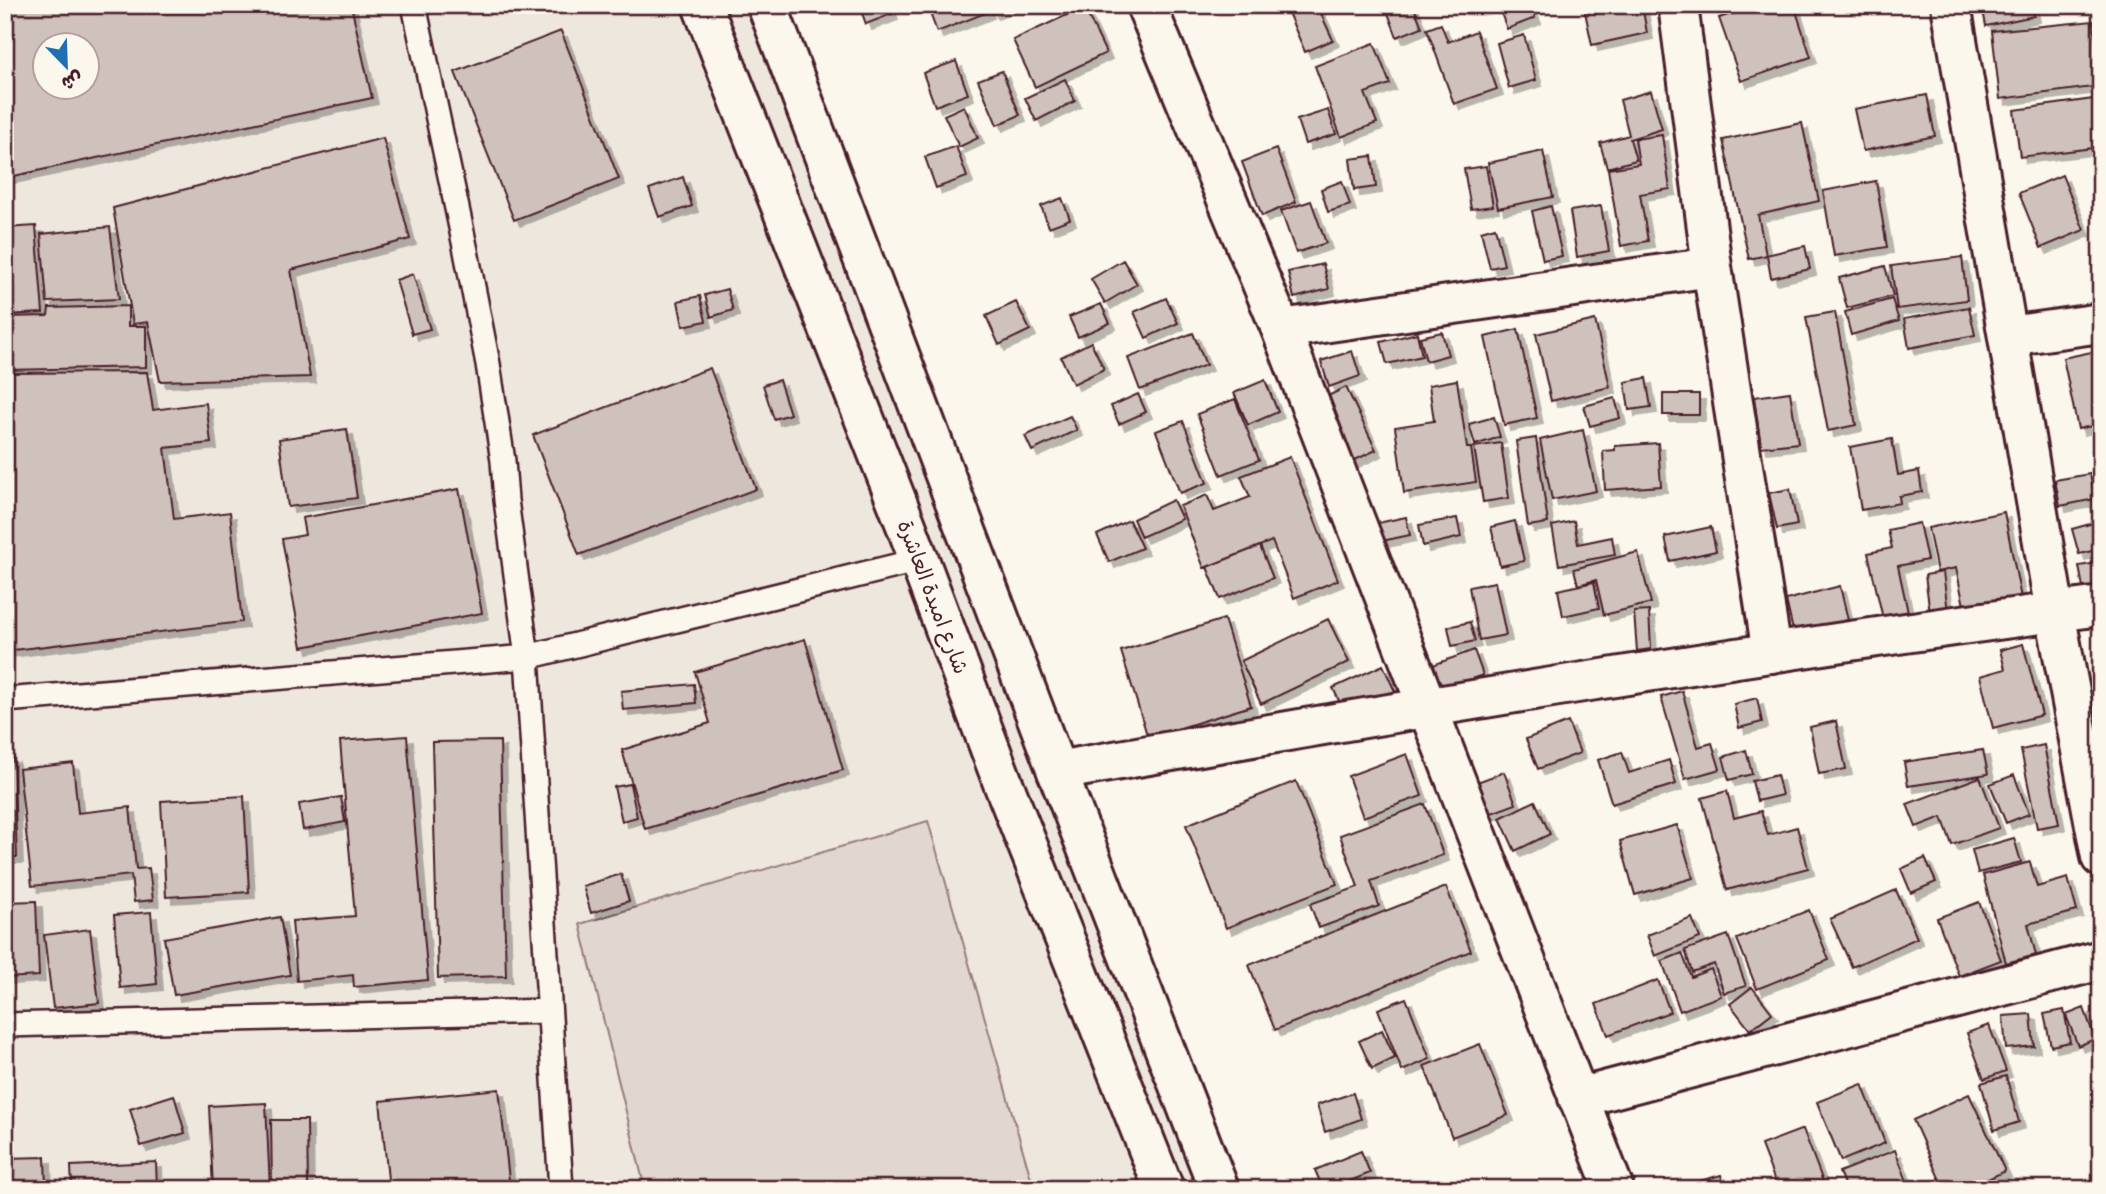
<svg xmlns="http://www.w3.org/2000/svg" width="2106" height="1194" viewBox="0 0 2106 1194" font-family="'Gochi Hand','Playpen Sans Arabic',sans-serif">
<defs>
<filter id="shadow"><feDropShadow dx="6" dy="6" stdDeviation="0" flood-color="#0004"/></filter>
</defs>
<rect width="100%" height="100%" fill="#fbf7ec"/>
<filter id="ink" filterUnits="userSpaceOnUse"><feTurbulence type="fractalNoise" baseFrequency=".0143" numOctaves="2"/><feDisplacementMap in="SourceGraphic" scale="14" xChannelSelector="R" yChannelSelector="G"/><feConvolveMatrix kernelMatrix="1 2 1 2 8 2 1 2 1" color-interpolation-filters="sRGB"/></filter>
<g filter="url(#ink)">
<!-- built -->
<path fill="#eee7de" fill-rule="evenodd" d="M5 5H751L1216 1189H5ZM46 46H88V88H46Z"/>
<!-- green -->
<path fill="#e2d7d0" stroke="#967b7e" stroke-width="2" d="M928 821 1034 1189H645L580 924Z"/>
<!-- building -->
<path fill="#cfc2bc" stroke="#4a1f2b" stroke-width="2" fill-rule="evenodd" filter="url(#shadow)" d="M5 5H351L372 98 5 178ZM46 46H88V88H46Z
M859 5H889L892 14 866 24Z
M927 5H986L988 12 937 32Z
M989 5H1013L992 13Z
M1292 5H1317L1333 40 1305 52 1286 8Z
M1385 5H1413L1422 27 1397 37Z
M1498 5H1530L1535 18 1507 29Z
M1592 5H1642L1647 33 1592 45 1584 7Z
M1759 5H1794L1811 57 1741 81 1719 18Z
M1982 5H2032L2034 16 1986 26Z
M2094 5H2101V36H2099Z
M1084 7 1106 53 1035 87 1013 40Z
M2093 21 2101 86 2000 99 1992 31Z
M1441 24 1448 42 1476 31 1497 89 1454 104 1427 29Z
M561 31 619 179 514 220 455 72Z
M1524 35 1536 80 1509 88 1497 43Z
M1374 43 1390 84 1365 93 1377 123 1341 137 1315 66Z
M956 61 968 94 935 106 923 73Z
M1002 71 1020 115 997 125 978 80Z
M1065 79 1075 101 1036 121 1025 98Z
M1651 91 1662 129 1630 139 1636 160 1607 168 1600 143 1629 135 1620 100Z
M1927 95 1935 136 1863 151 1854 109Z
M2101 98V147L2020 157 2014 110Z
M964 106 978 138 959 147 944 115Z
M1328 110 1336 134 1305 144 1297 120Z
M1802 123 1819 201 1758 215 1766 255 1805 246 1810 269 1771 278 1767 255 1749 259 1723 140Z
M1662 135 1670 189 1640 194 1648 241 1621 246 1608 169 1639 164 1635 139Z
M383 138 410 239 291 270 310 377 160 381 148 322 133 324 113 208Z
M956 146 967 177 936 188 925 157Z
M1276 149 1296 202 1262 216 1242 162Z
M1543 151 1553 197 1498 208 1488 163Z
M1372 156 1376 187 1354 190 1350 159Z
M1486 166 1493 206 1471 209 1464 169Z
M2062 175 2084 230 2041 248 2019 193Z
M683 177 692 206 659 217 649 189Z
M1342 181 1350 205 1328 212 1321 189Z
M1876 181 1887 247 1834 256 1823 191Z
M1062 198 1070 219 1049 227 1041 206Z
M1311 201 1326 243 1296 253 1281 211Z
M1551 206 1562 256 1543 260 1532 211Z
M1601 206 1609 251 1577 257 1570 211Z
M36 226 43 313 5 315V228Z
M110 227 119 299 47 302 41 234Z
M1495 227 1504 265 1490 268 1481 231Z
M1962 257 1967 300 1897 309 1891 266Z
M1123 260 1137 284 1105 303 1091 279Z
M1323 264 1329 289 1294 298 1288 272Z
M1885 266 1893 296 1847 308 1839 278Z
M413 274 430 329 412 334 396 280Z
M727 289 733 310 711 317 705 295Z
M700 296 706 321 683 326 678 301Z
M1166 298 1178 323 1146 338 1134 312Z
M1892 299 1899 321 1851 335 1845 312Z
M1016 302 1030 330 999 345 986 316Z
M1101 304 1110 323 1078 337 1069 317Z
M128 306V326H146V367L5 370V317L48 316 49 308Z
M1969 307 1975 335 1909 348 1904 319Z
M1835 312 1856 425 1828 431 1806 317Z
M1595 320 1610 387 1551 401 1536 334Z
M1518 329 1537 418 1504 425 1485 337Z
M1442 332 1448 355 1426 361 1420 337Z
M1193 333 1206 365 1140 390 1128 358Z
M1417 333 1422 356 1387 364 1381 342Z
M1091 342 1104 369 1073 384 1061 357Z
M2101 350V424L2078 429 2063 358Z
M1352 351 1360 376 1329 387 1321 361Z
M710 368 756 489 579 555 533 435Z
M147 372 153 410 206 403 211 443 165 448 174 519 230 512 242 622 5 651V373Z
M1646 378 1651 407 1629 410 1625 382Z
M779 380 790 414 774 419 763 385Z
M1265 380 1278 412 1248 425 1234 393Z
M1457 380 1467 448H1471L1476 482 1404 493 1395 427 1434 421 1429 385Z
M1346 387 1376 450 1353 461 1324 398Z
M1790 392 1798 443 1761 447 1754 397Z
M1138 394 1146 412 1119 424 1111 406Z
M1663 394H1699V415H1663Z
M1615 398 1620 418 1590 426 1584 406Z
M1235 399 1259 460 1221 475 1197 414Z
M1070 416 1077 430 1032 451 1025 436Z
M1494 417 1500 437 1475 445 1469 424Z
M1183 421 1207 483 1180 493 1156 431Z
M347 429 357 498 288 507 279 439Z
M1583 430 1596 491 1552 500 1540 440Z
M1536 438 1548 523 1528 526 1516 441Z
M1892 439 1898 475 1919 471 1922 492 1899 496 1900 503 1861 510 1850 447Z
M1501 443 1509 498 1483 502 1474 447Z
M1658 443 1661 486 1605 490 1603 451 1615 450V446Z
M1290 457 1338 580 1294 598 1272 541 1204 568 1180 506 1207 495 1214 511 1250 497 1241 476Z
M2090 474 2095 499 2060 506 2055 480Z
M459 489 482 613 302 647 282 539 305 535 302 518Z
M1790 489 1797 525 1777 529 1769 493Z
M1173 500 1182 519 1141 537 1133 519Z
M2004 512 2022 603 1966 615 1956 568 1937 572 1928 528Z
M1406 517 1410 535 1382 541 1378 523Z
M1457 518 1461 537 1423 546 1419 525Z
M1129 520 1142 548 1109 562 1097 535Z
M1515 521 1524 561 1500 566 1491 527Z
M1574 521 1578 544 1612 537 1615 555 1559 565 1552 526Z
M2097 522 2101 549 2079 554 2072 529Z
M1919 523 1927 560 1898 566 1909 617 1884 623 1868 553 1892 548 1888 530Z
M1711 527 1716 551 1670 561 1665 537Z
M1260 546 1273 578 1220 599 1207 567Z
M1638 552 1651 603 1604 615 1596 580 1578 585 1574 569Z
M2098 563 2101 590 2084 593 2079 566Z
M1943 572 1948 612 1930 614 1925 575Z
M1495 582 1506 635 1479 640 1469 587Z
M1594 582 1599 608 1563 616 1558 590Z
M1840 586 1848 620 1794 635 1786 600Z
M1649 611 1651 649 1637 651 1634 612Z
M1224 619 1251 706 1148 738 1121 651Z
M1328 619 1349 662 1261 704 1241 661Z
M1470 622 1475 641 1452 646 1448 627Z
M805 639 843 770 645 829 622 750 710 723 695 672Z
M2023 644 2042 715 1993 728 1980 676 2005 669 2000 650Z
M1474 650 1483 675 1442 689 1433 665Z
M1383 665 1398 698 1348 720 1333 688Z
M694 684 696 703 623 710 621 691Z
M1682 691 1698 747 1712 743 1720 769 1685 779 1661 697Z
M1757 698 1762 722 1739 728 1734 704Z
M1836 721 1846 769 1819 774 1810 727Z
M1568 722 1580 753 1538 769 1526 739Z
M407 736 428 980 354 987 353 975 297 981 292 921 355 916 340 741Z
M500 741 506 976 438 978 432 742Z
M2044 745 2059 824 2037 828 2021 750Z
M1746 750 1752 774 1729 780 1723 757Z
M1983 750 1988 774 1908 786 1904 762Z
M1622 752 1629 773 1669 760 1676 784 1612 804 1598 760Z
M1407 754 1422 796 1363 817 1348 776Z
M13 757 17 857H5V758Z
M73 763 78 813 130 807 136 869 149 868 153 900 134 902 131 875 32 886 19 769Z
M1504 772 1516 804 1489 814 1477 782Z
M1777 775 1782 795 1757 801 1752 781Z
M2014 775 2029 814 2006 823 1990 784Z
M1980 777 1999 828 1952 845 1942 817 1916 827 1907 804Z
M1296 781 1337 884 1226 928 1186 825Z
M630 784 637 817 622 821 614 787Z
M1727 791 1734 818 1761 811 1768 835 1797 827 1808 868 1727 890 1702 798Z
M244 796 249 892 166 897 161 801Z
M341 797 345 822 303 830 299 804Z
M1535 801 1550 834 1515 851 1500 818Z
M1425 804 1443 855 1371 881 1379 906 1319 928 1310 904 1358 887 1340 835Z
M1677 825 1693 878 1635 895 1620 841Z
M2014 838 2021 862 1978 873 1972 850Z
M1925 858 1936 882 1911 893 1901 869Z
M2030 862 2037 887 2068 878 2077 911 2028 924 2036 955 2006 963 1983 875Z
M621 874 629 901 591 913 583 886Z
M1446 887 1471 951 1275 1030 1249 965Z
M1896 890 1917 938 1852 967 1830 919Z
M36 901 39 976 5 978V902Z
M1979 902 2001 960 1959 976 1937 918Z
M1809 910 1829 960 1757 989 1737 939Z
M151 912 157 984 120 988 114 915Z
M280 917 290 975 174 995 164 938Z
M1692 918 1700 938 1655 956 1647 935Z
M90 929 99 1003 53 1008 44 935Z
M1728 935 1746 986 1724 993 1714 964 1692 972 1685 950Z
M1682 953 1691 977 1711 969 1721 996 1680 1011 1662 961Z
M1658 980 1670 1012 1608 1035 1596 1004Z
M1752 987 1772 1013 1750 1030 1730 1004Z
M1406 998 1430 1059 1402 1071 1378 1009Z
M2084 1008 2095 1039 2078 1046 2066 1015Z
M2064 1010 2070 1042 2051 1046 2044 1014Z
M2031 1014 2034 1046 2006 1049 2003 1016Z
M1989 1025 2006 1071 1984 1079 1967 1033Z
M1382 1030 1395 1058 1372 1069 1359 1041Z
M1480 1044 1508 1115 1452 1137 1424 1066Z
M2006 1076 2019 1122 1994 1130 1981 1083Z
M1862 1084 1885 1143 1841 1161 1817 1102Z
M499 1089 510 1189H389L380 1101Z
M1353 1093 1361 1119 1325 1132 1317 1105Z
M1969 1094 2005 1171 1967 1189H1944L1913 1120Z
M174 1095 185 1133 141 1146 130 1109Z
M266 1103 270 1189H213L209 1106Z
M271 1120H307L308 1189H272Z
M1803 1129 1825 1187 1778 1189 1761 1145Z
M1895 1150 1910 1189H1846L1839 1172Z
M1361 1151 1370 1173 1330 1189H1323L1315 1170Z
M45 1157 46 1189H5V1158Z
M156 1162 157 1189H72L71 1166Z
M1721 1175 1725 1189H1687L1686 1185Z
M1743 1182 1745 1189H1727L1726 1187Z"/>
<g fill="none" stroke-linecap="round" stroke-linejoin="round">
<defs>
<path id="service" d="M414 5 466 251 488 364 503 461 506 500 527 657 561 1189
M5 700 527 657 920 560
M5 1025 548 1011"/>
<path id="minor" d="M1146 5 1281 329 1614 1189
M1678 5 1712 267 1772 653
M1951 5 2055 612 2101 857
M1281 329 1712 267
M2009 336 2101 323
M1057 771C1404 710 1751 652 2101 606
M1578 1098 2101 960"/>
<path id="secondary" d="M702 5 906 525 1003 783 1164 1189
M767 5 1057 771 1219 1189"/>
</defs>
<!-- service casing -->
<use href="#service" stroke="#4a1f2b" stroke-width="28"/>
<!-- minor casing -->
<use href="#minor" stroke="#4a1f2b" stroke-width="44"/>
<!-- secondary casing -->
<use href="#secondary" stroke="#4a1f2b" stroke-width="44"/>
<!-- service -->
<use href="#service" stroke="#fbf7ec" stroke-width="23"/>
<!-- minor -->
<use href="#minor" stroke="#fbf7ec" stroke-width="38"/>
<!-- secondary -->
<use href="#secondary" stroke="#fbf7ec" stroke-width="38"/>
</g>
</g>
<g text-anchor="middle" stroke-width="5" stroke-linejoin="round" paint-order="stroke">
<!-- street labels -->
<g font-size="21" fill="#4a1f2b" stroke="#fbf7ec">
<text transform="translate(933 597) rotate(69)" y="7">شارع امبدة العاشرة</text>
</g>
</g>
<!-- margin -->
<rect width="2106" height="1194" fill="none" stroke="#fbf7ec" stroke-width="28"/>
<rect x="14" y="14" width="2078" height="1166" fill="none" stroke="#4a1f2b" stroke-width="2.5" filter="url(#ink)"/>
<!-- north arrow -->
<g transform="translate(66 66) rotate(157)"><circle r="33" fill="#fbf7ec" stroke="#b4a19f" stroke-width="2"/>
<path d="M0-5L12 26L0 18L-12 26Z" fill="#1f6fb2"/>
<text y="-10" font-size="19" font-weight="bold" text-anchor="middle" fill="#4a1f2b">ش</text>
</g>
</svg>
